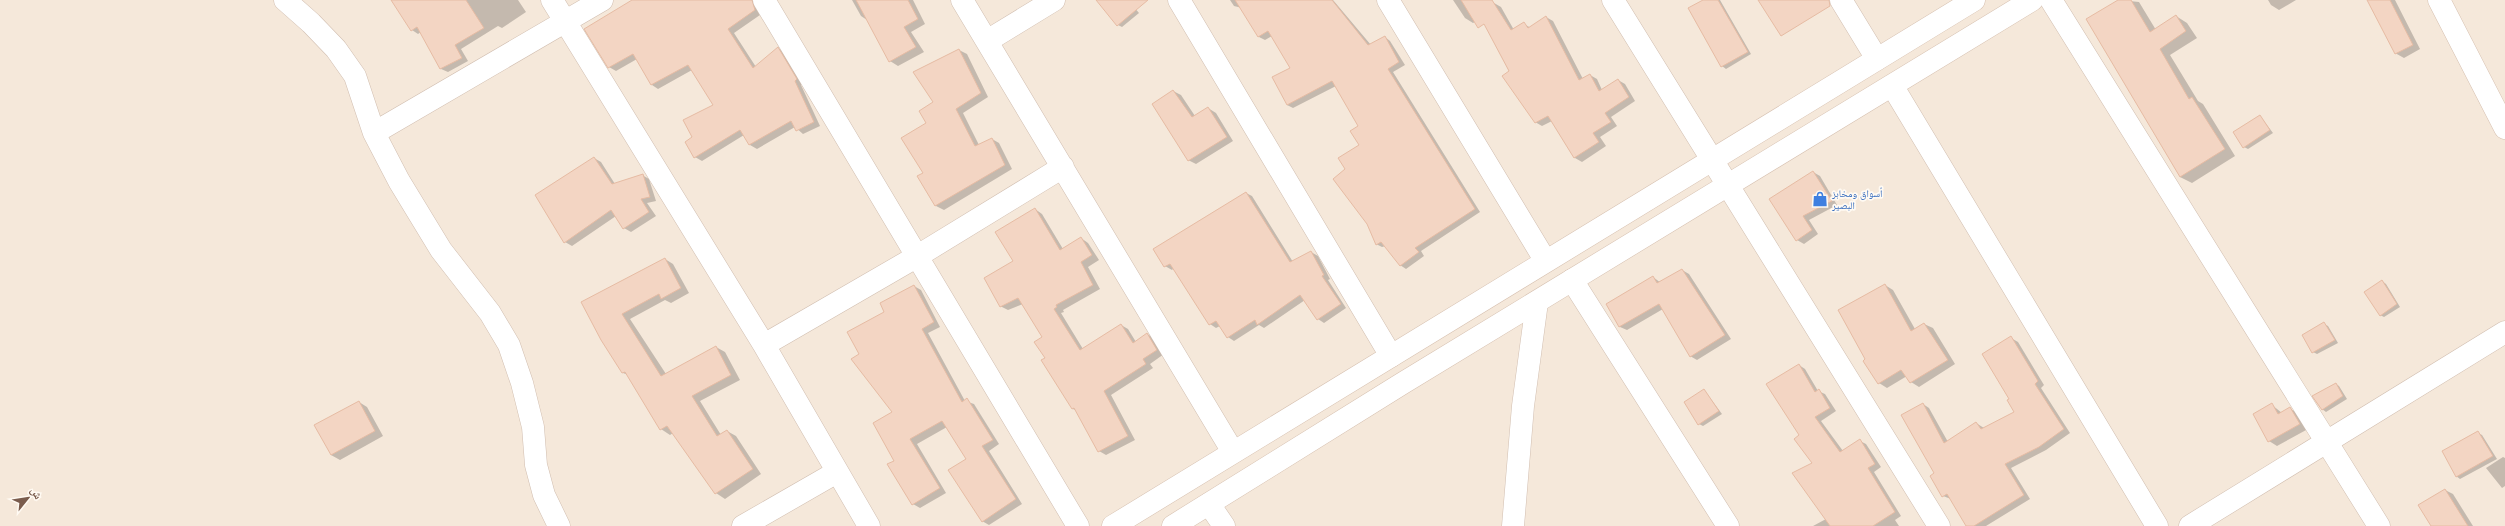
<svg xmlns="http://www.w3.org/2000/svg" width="2505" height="526" viewBox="0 0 2505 526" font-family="Helvetica,'Noto Naskh Arabic',sans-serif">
<rect width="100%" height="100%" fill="#fdf6ec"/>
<!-- residential -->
<path fill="#f5e8da" d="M0 0H2505V526H0Z"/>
<!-- shadow -->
<path fill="#0003" d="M394 0H518L526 12 502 28 498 26 461 49 468 61 448 72 441 69 421 32 418 34 412 30Z
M634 0H751L760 15 734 33 756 67 778 48 784 52 803 83 801 85 820 126 803 134 795 127 757 149 750 145 744 135 702 161 695 157 693 138 715 105 692 70 658 89 652 85 637 59 616 71 609 67Z
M852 0H913L925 24 911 32 924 52 898 66 890 61 867 20 861 16Z
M1112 0H1128L1139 13 1122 27 1118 25Z
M1230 0H1333L1371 45 1385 37 1390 41 1405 65 1393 72 1480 212 1421 251 1424 256 1406 269 1400 265 1386 246 1382 247 1376 244 1347 170 1360 145 1359 126 1336 86 1293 108 1287 105 1291 68 1272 36 1265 40 1259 37 1242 8 1234 6Z
M1453 0H1484L1494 3 1501 7 1514 30 1524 24 1531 28 1546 17 1553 21 1583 79 1590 75 1597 79 1602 90 1618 80 1625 84 1635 101 1611 117 1617 126 1600 137 1606 146 1582 162 1575 158 1552 121 1542 126 1535 122 1482 18 1473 23 1465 18Z
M1705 0H1720L1751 54 1726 69 1722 66Z
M2120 0 2139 2 2156 30 2176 16 2187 23 2197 38 2170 55 2198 101 2203 104 2235 156 2192 183 2180 177Z
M2268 0H2296L2279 10 2271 5Z
M2368 0H2395L2420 49 2404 58 2395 53Z
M959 50 967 54 988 97 963 113 979 145 992 139 999 143 1012 169 944 210 936 206 919 177 925 173 927 123Z
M1173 91 1181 95 1195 116 1208 108 1216 113 1233 141 1196 164 1188 160Z
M2260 116 2273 133 2248 149 2244 147Z
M594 158 601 162 615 184 642 175 649 179 656 201 647 203 656 216 631 232 624 228 616 216 572 246 565 242Z
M1813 172 1820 176 1837 205 1809 220 1818 234 1804 244 1797 240Z
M1246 193 1252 196 1293 262 1311 252 1318 256 1330 279 1328 280 1346 308 1324 323 1318 319 1305 300 1264 328 1259 325 1234 341 1228 337 1220 326 1216 328 1210 324 1174 268 1172 270 1165 266Z
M1035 209 1042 214 1063 249 1081 238 1088 243 1099 260 1088 267 1100 289 1063 310 1064 312 1061 313 1083 349 1121 325 1128 329 1136 342 1147 334 1154 338 1164 354 1150 364 1153 368 1111 395 1135 440 1106 455 1099 451 1077 411 1073 409 1046 358 1043 337 1023 304 1008 310 1000 306Z
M665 259 673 264 689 293 671 303 665 300 630 319 666 374 716 347 725 352 740 380 700 401 721 435 727 431 736 436 761 474 725 499 716 493 673 433 670 435 661 429 628 375 623 373 602 339Z
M1682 270 1689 274 1731 339 1697 360 1690 356 1663 309 1627 330 1620 327 1607 305 1653 277 1661 283Z
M2382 281 2386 284 2400 307 2384 317 2380 315Z
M1885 285 1893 290 1915 329 1924 324 1933 328 1955 364 1919 387 1911 382 1907 376 1887 388 1879 383Z
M914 286 921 290 940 327 928 333 965 401 974 404 999 444 989 451 1022 504 989 525 982 521 967 459 947 427 917 444 946 493 920 508 913 504 895 461 893 413 860 354 886 313Z
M2324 324 2328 326 2338 343 2317 354 2313 352Z
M2011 338 2018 342 2044 385 2041 388 2070 433 2046 450 2011 468 2030 499 1986 526H1967L1951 499 1943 496 1935 473 1923 404 1929 408 1948 442 1976 423 1984 428 2015 413 2010 399Z
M1799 365 1805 369 1818 391 1825 394 1836 411 1821 421 1843 451 1860 441 1866 444 1881 467 1874 472 1901 516 1895 520 1899 526H1813L1826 519 1813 463 1800 436Z
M2336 384 2339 386 2347 399 2326 412 2322 409Z
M1704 390 1722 414 1703 426 1699 424Z
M359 402 367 407 383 436 340 460 331 455Z
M2272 405 2282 413 2290 409 2299 413 2308 429 2277 446 2269 441Z
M2478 433 2482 435 2497 459 2460 479 2456 476Z
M2503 457 2505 458V486L2502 488 2486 468Z
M2445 490 2453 494 2473 526H2432Z"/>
<!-- building -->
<path fill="#f3d5c3" stroke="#e6bba3" d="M391 0H466L484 28 455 45 462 58 440 69 417 27 411 31Z
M632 0H752L755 10 728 29 753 68 778 47 797 79 795 81 814 122 796 131 791 121 749 145 740 130 694 158 685 142 692 137 683 120 713 105 688 65 651 85 633 54 608 68 584 29Z
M856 0H908L918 19 904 27 916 47 889 62Z
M1096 0H1148L1117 26Z
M1235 0H1332L1368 45 1385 36 1399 62 1388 69 1475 209 1415 248 1419 252 1400 266 1381 242 1376 245 1367 224 1333 179 1345 169 1338 158 1359 145 1350 131 1358 126 1332 81 1287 105 1272 77 1290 68 1268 31 1258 37Z
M1461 0H1492L1511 30 1524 22 1528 28 1546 16 1579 80 1590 74 1599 91 1618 79 1629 97 1605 113 1611 122 1593 133 1599 142 1574 158 1548 116 1535 123 1502 76 1509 71 1484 24 1478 28Z
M1703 0H1718L1748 52 1721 67 1688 8Z
M1758 0H1829L1830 6 1781 36Z
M2118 0H2131L2150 32 2176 15 2186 31 2160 49 2189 99 2192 97 2225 149 2180 177 2086 19Z
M2367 0H2390L2413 45 2395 54Z
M959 49 981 93 956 109 975 146 992 138 1005 165 935 206 917 176 923 173 901 138 926 123 919 111 933 102 913 72Z
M1173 90 1192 117 1208 107 1227 137 1188 161 1152 104Z
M2260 115 2270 130 2243 148 2233 132Z
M594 157 612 184 643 174 650 197 641 199 649 212 623 229 611 210 564 243 535 195Z
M1813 171 1832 201 1803 216 1812 230 1796 241 1769 199Z
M1246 192 1290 262 1311 251 1324 275 1322 276 1341 304 1317 320 1300 295 1257 325 1255 320 1227 338 1216 321 1209 325 1170 264 1164 267 1153 249Z
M1035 208 1060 250 1081 237 1092 255 1081 262 1093 285 1056 305 1057 307 1054 309 1080 350 1121 324 1133 343 1147 333 1157 350 1143 359 1146 364 1104 391 1128 436 1098 452 1074 408 1072 409 1041 360 1045 358 1034 342 1042 337 1018 298 1000 307 984 278 1013 261 995 232Z
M665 258 681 288 661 299 659 294 622 314 661 376 716 346 731 375 692 396 717 436 727 430 753 469 715 494 667 426 660 430 625 372 622 373 601 340 581 302Z
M1682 269 1725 335 1690 357 1659 304 1619 327 1606 304 1653 276 1657 283Z
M2382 280 2397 304 2380 316 2364 292Z
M1885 284 1911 331 1924 323 1948 360 1910 383 1901 370 1878 384 1863 361 1865 359 1838 310Z
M914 285 934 322 922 329 962 402 967 398 993 440 982 446 1016 499 982 522 948 470 966 459 942 421 910 439 940 488 912 505 887 464 894 461 873 423 892 412 851 359 859 354 847 332 884 312 880 303Z
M2324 322 2335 340 2312 353 2302 335Z
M2011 336 2038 381 2035 384 2064 429 2039 447 2005 464 2024 495 1974 526H1966L1947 494 1942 497 1930 476 1934 473 1901 415 1923 403 1944 443 1976 422 1981 429 2014 412 2007 400 2009 399 1982 354Z
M1799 364 1815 392 1819 389 1830 408 1815 417 1840 452 1860 439 1875 464 1868 468 1895 512 1873 526H1830L1792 473 1812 463 1794 439 1799 435 1766 384Z
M2336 383 2343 396 2322 410 2312 396Z
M1704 389 1719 411 1698 425 1684 402Z
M359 401 375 431 331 455 314 425Z
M2272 403 2278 414 2290 407 2300 424 2268 442 2253 414Z
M2478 431 2493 456 2456 477 2442 451Z
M2445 489 2468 526H2431L2418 505Z"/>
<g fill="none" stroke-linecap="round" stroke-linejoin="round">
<defs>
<path id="street" d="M285 0 311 23 336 49 355 76 374 133 399 181 441 250 490 313 509 345 522 383 533 427 536 465 544 495 559 526
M552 0 764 345 869 526
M764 0 1078 526
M962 0 1233 452
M1179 0 1391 356
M1388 0 1545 260
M1613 0 1939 526
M1841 0 1877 59
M2051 0 2379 526
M987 41 1054 0
M1893 87 2157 526
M374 133 602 0
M1572 280 1728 526
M764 345 916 257 1063 167
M1209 504 1224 526
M743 526 837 472
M1513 526 1523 406 1537 302
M2190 526 2505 332"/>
<path id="secondary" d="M2439 0 2505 128
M1113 526 1974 0
M1173 526 1403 383 2032 0"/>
</defs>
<!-- street casing -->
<use href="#street" stroke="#d1beb0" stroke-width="23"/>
<!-- secondary casing -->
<use href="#secondary" stroke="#d6c0b0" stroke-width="23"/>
<!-- street -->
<use href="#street" stroke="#fff" stroke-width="22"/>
<!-- secondary -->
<use href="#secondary" stroke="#fff" stroke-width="22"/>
</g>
<!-- icons -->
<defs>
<symbol id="shop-bare" viewBox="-9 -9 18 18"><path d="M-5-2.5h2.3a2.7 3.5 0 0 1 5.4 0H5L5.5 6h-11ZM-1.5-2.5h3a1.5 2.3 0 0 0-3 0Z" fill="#3f7fe0" stroke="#fffaf3" stroke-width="2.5" paint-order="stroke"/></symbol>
</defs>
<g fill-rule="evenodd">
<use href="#shop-bare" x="1809" y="188" width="22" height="22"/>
</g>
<g text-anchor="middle" stroke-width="3.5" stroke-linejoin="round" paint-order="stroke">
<!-- shop labels -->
<g font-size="10" fill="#366cbe" stroke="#fffaf3" text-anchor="start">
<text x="1832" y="197">أسواق ومخابز<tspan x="1832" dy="12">البصير</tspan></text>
</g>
</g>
<!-- north arrow -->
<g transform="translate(28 498) rotate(60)" stroke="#fffaf3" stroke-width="3" paint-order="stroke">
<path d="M0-3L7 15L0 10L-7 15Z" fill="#7a5c4d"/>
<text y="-6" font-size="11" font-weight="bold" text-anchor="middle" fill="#7a5c4d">ش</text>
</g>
</svg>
